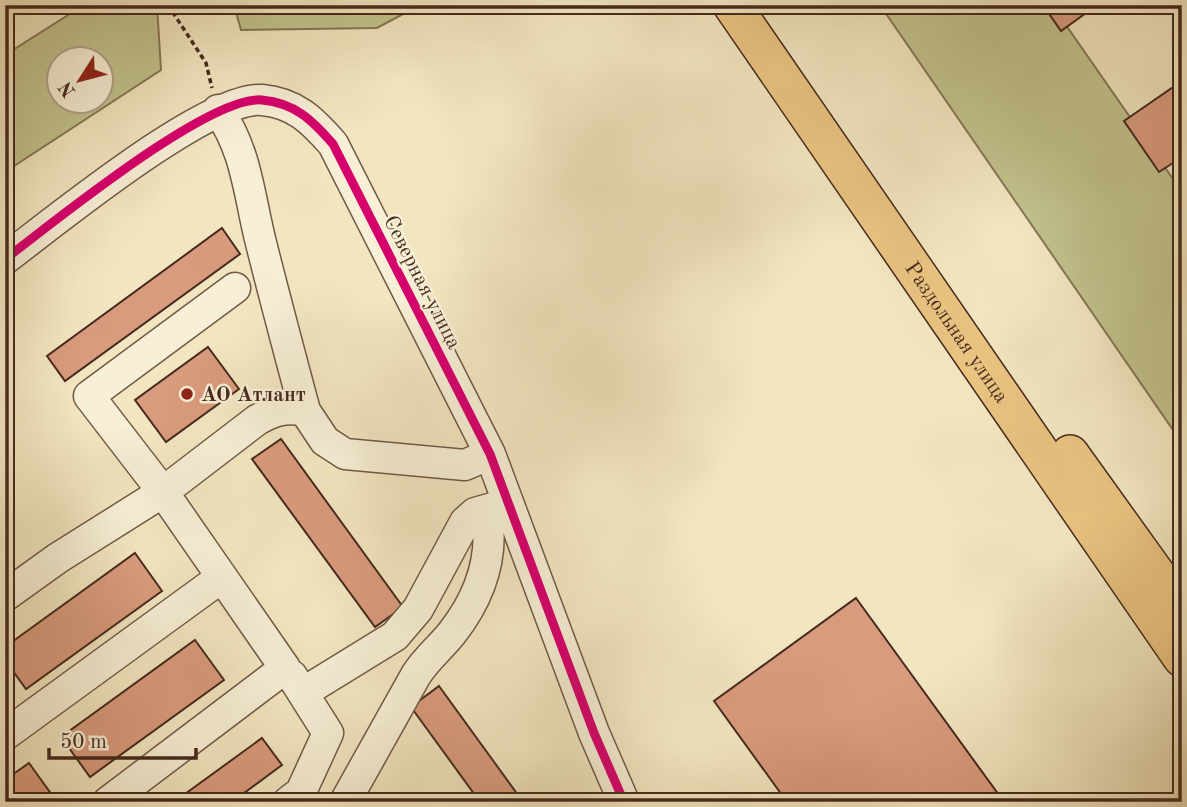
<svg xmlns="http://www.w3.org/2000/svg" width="1187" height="807" viewBox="0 0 1187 807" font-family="'Old Standard TT',serif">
<rect width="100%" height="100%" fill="#f2e6c0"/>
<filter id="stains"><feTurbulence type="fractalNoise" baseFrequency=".00286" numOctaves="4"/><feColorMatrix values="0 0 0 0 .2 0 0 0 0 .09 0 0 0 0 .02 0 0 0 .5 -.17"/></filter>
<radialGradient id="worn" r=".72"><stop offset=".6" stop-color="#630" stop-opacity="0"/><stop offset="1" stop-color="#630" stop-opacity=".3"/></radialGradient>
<!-- green -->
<path fill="#c2c38d" stroke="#847656" stroke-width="2" fill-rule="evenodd" d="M84 5H157L161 70 5 172V55ZM60 60H102V102H60Z
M234 5H420L377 28 241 30Z
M880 5H1052L1182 192V443Z"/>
<!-- building -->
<path fill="#d99b7d" stroke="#462a1e" stroke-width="2" d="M1043 5H1097L1061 31Z
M1182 81V157L1159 172 1124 121Z
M222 228 240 254 65 381 47 356Z
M208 347 239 389 166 442 135 400Z
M281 439 403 607 375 627 252 459Z
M135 553 162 591 26 689 5 660V647Z
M856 598 1004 802H787L714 701Z
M195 640 224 680 90 777 61 737Z
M439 686 518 795 510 802H480L411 707Z
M262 738 282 765 232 802H174Z
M29 763 57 802H5V780Z"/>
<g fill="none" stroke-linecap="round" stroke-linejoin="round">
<defs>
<path id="minor" d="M218 110C247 151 249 196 261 243 275 299 290 355 305 411
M5 259C53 223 209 95 262 100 295 103 312 120 333 144L490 454 594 733 624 802
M5 596 58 558 163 492 89 396 235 288
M304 692 395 636 418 609 465 522 475 513 503 505
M5 735 222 577
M108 802 285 668 163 492 257 420C274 410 286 407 305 411L325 441 345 454 465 465 490 454
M288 802 301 792 328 733 292 676
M345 802 416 675C426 659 440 648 452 633 480 597 495 556 486 510"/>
<g id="major">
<path id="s1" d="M732 5 1182 658"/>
<path d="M1070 454 1182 610"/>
</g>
</defs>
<!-- minor casing -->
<use href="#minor" stroke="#715946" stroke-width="33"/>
<!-- major casing -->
<use href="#major" stroke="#462a1e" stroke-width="40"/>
<!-- path -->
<path stroke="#462a1e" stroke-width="3.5" stroke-dasharray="5 3.5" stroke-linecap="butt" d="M168 5 206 63 212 88
M1174 554 1182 550"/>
<!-- minor -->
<use href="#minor" stroke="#f7efd6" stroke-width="30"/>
<!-- major -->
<use href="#major" stroke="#e9c380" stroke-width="37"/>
<!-- rail -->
<path stroke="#462a1e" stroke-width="5" stroke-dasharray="12 12" stroke-linecap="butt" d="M5 14 19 5"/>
<defs>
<path id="cycleway" d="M5 259C53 223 209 95 262 100 295 103 312 120 333 144L490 454 594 733 624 802"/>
</defs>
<!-- cycleway casing -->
<use href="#cycleway" stroke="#f7efd6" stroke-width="13"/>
<!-- cycleway -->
<use href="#cycleway" stroke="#d6006c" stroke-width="9"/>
</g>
<!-- markers -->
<circle fill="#8f2418" stroke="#f7efd6" stroke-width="2.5" cx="187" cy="394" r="7"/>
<g text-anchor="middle" stroke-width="5" stroke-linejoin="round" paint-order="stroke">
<!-- street labels -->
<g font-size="21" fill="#462a1e" stroke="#f7efd6">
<text transform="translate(423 282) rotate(63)" y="7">Северная улица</text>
<text dy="7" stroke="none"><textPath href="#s1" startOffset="397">Раздольная улица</textPath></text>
</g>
<!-- poi labels -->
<g font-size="21" font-weight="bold" fill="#462a1e" stroke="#f7efd6" text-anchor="start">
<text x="201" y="401">АО Атлант</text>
</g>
</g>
<!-- margin -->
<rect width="1187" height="807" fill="none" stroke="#f2e6c0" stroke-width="28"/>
<rect x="7" y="7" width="1173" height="793" fill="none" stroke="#462a1e" stroke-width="3.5"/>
<rect x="14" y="14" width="1159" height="779" fill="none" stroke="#462a1e" stroke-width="2"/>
<!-- north arrow -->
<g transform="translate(80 80) rotate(234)"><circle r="33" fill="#f7efd6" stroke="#b0a08c" stroke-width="2"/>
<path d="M0-5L12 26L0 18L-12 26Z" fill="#8f2418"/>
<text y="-10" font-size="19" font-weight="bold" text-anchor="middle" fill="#462a1e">N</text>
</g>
<!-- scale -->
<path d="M49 748v10h147v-10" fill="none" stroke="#462a1e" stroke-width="3.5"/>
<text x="60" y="748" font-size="21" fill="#462a1e" stroke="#f7efd6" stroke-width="5" paint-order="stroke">50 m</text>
<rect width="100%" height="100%" filter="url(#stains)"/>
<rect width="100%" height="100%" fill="url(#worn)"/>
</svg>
